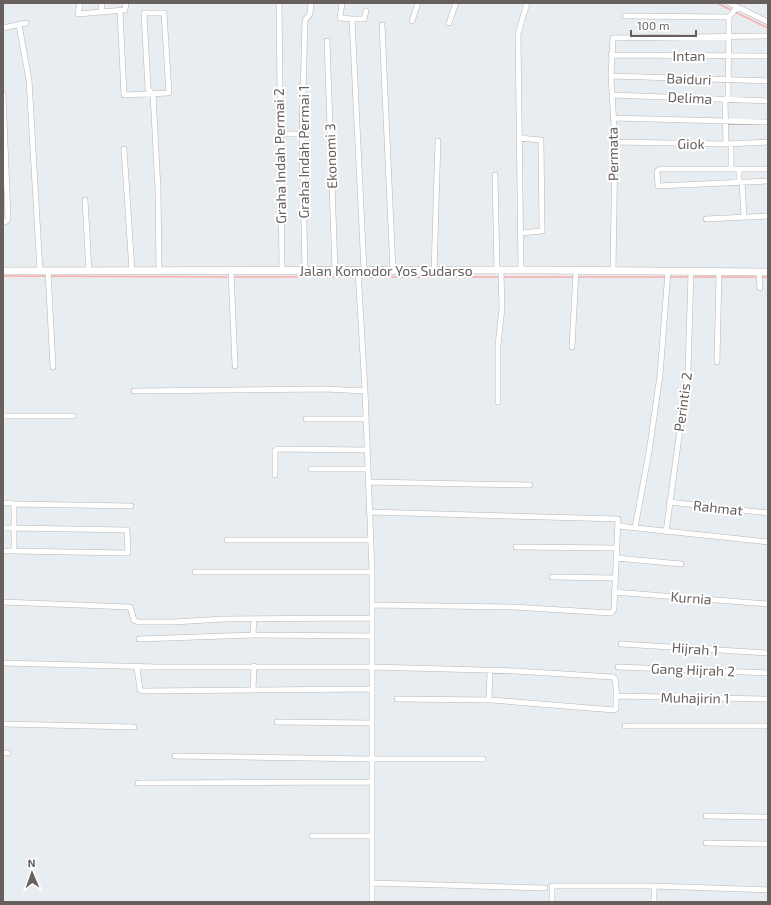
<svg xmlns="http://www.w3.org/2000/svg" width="771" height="905" viewBox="0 0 771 905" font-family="'Exo 2',sans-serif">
<rect width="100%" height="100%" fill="#e7edf0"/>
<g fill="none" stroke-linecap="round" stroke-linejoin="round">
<!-- stream -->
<path stroke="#fcacab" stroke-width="1.5" d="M717 3 731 10
M735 12 768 28
M3 276 227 277
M235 277H357
M360 277H689
M692 277H717
M720 277H768"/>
<defs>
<path id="street" d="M80 3 78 14 101 12
M102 3 101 12 125 10 126 3
M279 3 282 270
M342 3 340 18 352 19 364 270
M729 3 768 22
M120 11 124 95 169 93 164 13H144L148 89 153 94 158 189 159 271
M625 16 729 17
M352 19H364L366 11
M412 21 418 3
M449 23 456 3
M19 25 29 80 40 271
M382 25 393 272
M3 28 26 23
M327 41 335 270
M611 55 768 56
M611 76 768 81
M3 94 8 218 7 221 3 222
M612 95 768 101
M725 100 726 144
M728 100 729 17 737 7
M613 118 768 122
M280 134H302
M519 138 541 140 542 231 521 233
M615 142 726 144 768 142
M731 144V169
M124 149 132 271
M768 169H660L657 171 658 186 768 181
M495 175 497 271
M739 182V170
M742 182 744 217
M85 200 89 271
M706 219 768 216
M231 270 235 366
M305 270 302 134 305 20 310 14 311 3
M358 270 365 391 372 572V902
M521 270 518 34 527 3
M48 271 53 367
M613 271 615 142 611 76 613 38 768 36
M434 272 438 141
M759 272 760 288
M572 347 576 271
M717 362 719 272
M134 391 325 389 365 391
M498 402V345L502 308 501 272
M3 416H73
M306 419H366
M311 469H367
M275 475V451L277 449 367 450
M368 482 530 485
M669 502 768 513
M3 503H12L14 505V551L128 553 127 530 14 528H3
M14 504 131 506
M369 512 618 519 614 609 611 613 513 607 372 605
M618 526 768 542
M635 528 649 452 660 375 668 271
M666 532 688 371 691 272
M227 540H371
M516 547 615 548
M3 551H14
M616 558 681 564
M195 572H372
M552 577 615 578
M614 592 768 604
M3 602 130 607 134 620 138 622H174L223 619 372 618
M254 619 253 634 255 635 371 636
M139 639 254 635
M621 644 768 653
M3 663 158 667H372L515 671 613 677 615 679 617 696 768 699
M137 667 140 690 143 691 372 689
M618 667 768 673
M253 690 254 666
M397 699 491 700 614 710 616 709V693
M489 700 490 671
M277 722 372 723
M3 724 134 727
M625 726H768
M3 753H8
M175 756 371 759H483
M138 783 371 782
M706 816 768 817
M312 836H371
M706 843 768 844
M372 883 545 888
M654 886V902
M552 902V886H654L768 890"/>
<path id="secondary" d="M3 271 540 270 768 272"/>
</defs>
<!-- street casing -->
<use href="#street" stroke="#bbb6b4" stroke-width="6"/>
<!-- secondary casing -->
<use href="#secondary" stroke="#bbb5b3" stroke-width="8"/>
<!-- street -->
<use href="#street" stroke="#fff" stroke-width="5"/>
<!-- secondary -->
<use href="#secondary" stroke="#fff" stroke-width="7"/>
</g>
<g text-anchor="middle" stroke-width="4" stroke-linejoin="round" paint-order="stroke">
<!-- street labels -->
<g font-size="14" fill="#67605e" stroke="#fff">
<text x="689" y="61">Intan</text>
<text transform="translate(689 79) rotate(2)" y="5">Baiduri</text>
<text transform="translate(690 98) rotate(3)" y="5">Delima</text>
<text transform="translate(691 144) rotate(1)" y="5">Giok</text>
<text transform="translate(304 152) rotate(-90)" y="5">Graha Indah Permai 1</text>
<text transform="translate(613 154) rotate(-91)" y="5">Permata</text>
<text transform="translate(280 156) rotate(-91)" y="5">Graha Indah Permai 2</text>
<text transform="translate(331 156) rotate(-92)" y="5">Ekonomi 3</text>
<text x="386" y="276">Jalan Komodor Yos Sudarso</text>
<text transform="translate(683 402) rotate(-82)" y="5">Perintis 2</text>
<text transform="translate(718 508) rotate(6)" y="5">Rahmat</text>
<text transform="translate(691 598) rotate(4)" y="5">Kurnia</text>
<text transform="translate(695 649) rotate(4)" y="5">Hijrah 1</text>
<text transform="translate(693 670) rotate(2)" y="5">Gang Hijrah 2</text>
<text transform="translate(695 698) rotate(1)" y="5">Muhajirin 1</text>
</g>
</g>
<!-- border -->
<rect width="771" height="905" fill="none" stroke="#67605e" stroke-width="8"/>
<!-- north arrow -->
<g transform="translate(32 873) rotate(358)" stroke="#ffffff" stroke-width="3" paint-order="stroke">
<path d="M0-3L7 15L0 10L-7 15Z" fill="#67605e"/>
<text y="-6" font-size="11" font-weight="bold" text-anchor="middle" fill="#67605e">N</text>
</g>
<!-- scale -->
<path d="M631 30v6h65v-6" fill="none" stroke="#67605e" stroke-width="2"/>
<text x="637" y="30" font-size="12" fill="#67605e" stroke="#ffffff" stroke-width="3" paint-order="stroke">100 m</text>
</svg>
